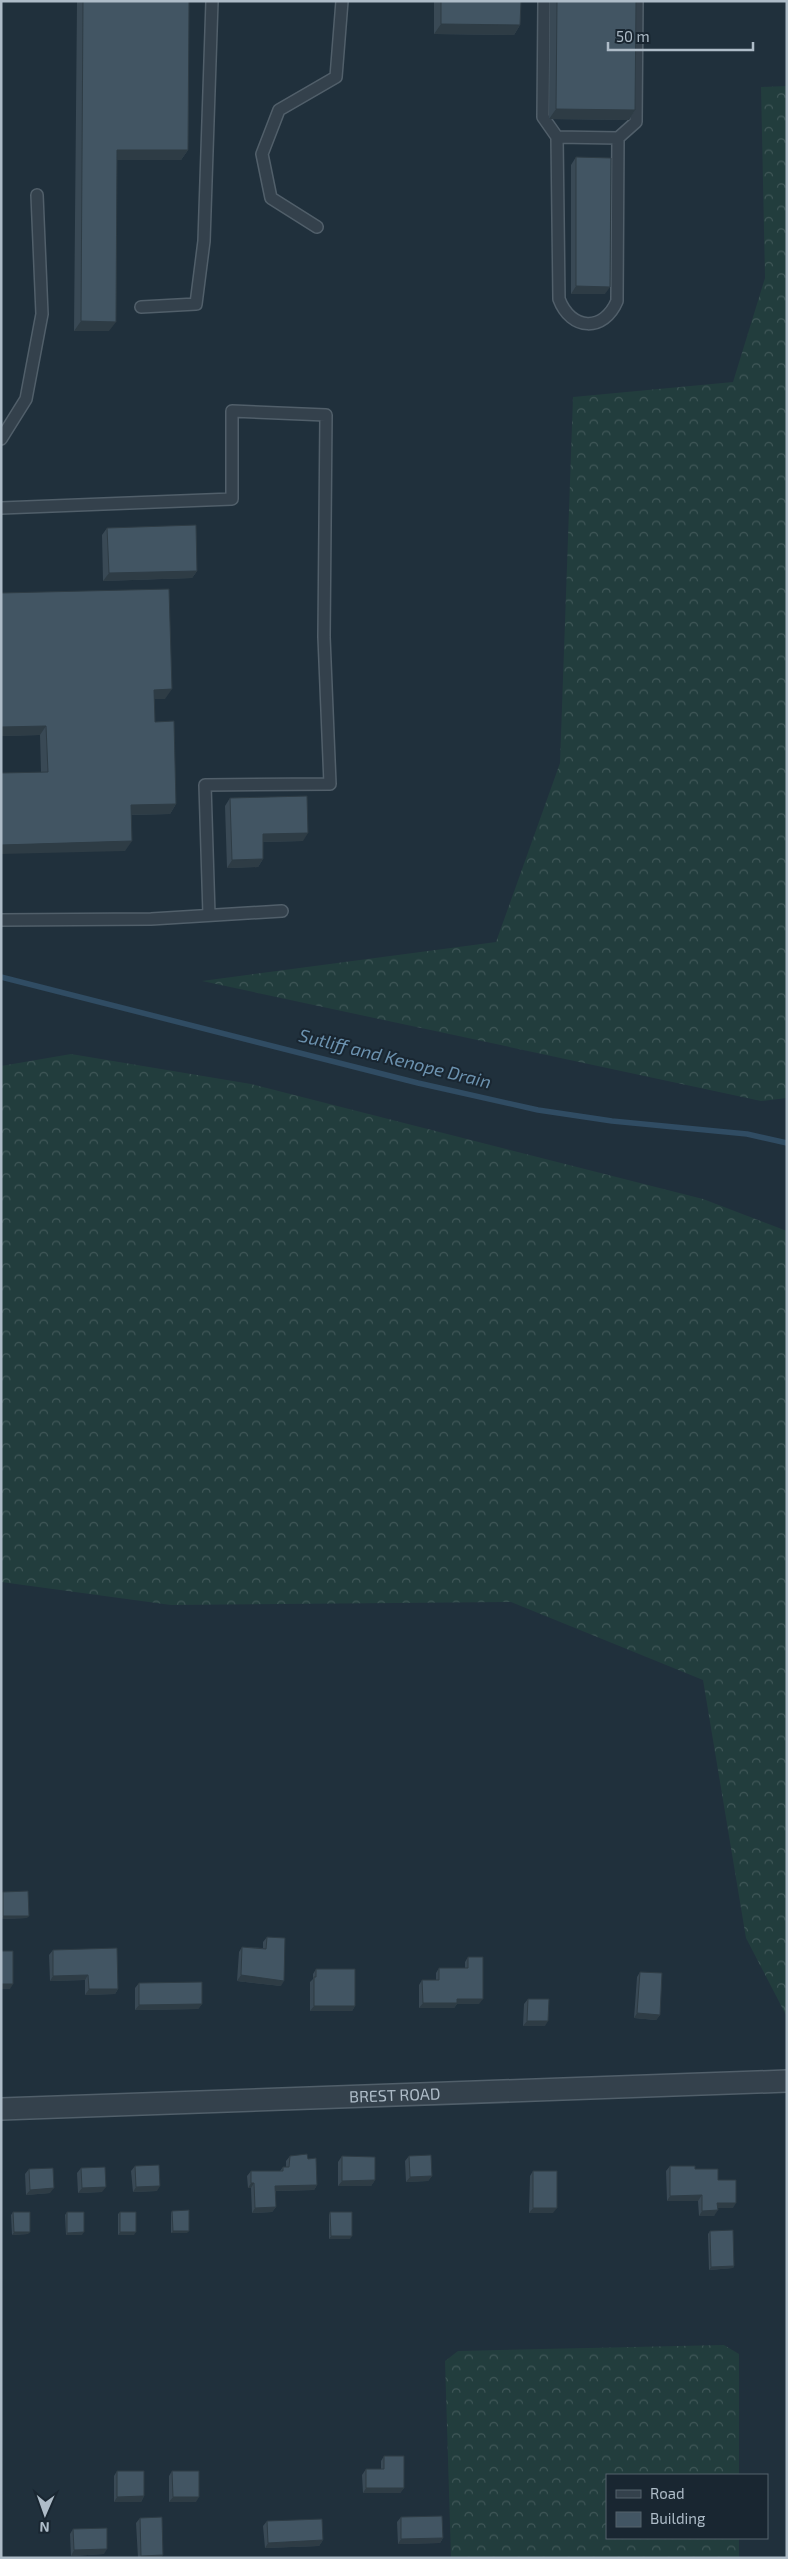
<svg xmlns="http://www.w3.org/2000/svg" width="788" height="2559" viewBox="0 0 788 2559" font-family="'Exo 2',sans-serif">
<defs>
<pattern id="forest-crowns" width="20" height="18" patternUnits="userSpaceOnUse" patternTransform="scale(1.25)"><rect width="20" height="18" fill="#223d3d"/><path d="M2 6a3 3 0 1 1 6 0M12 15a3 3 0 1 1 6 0" fill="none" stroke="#405758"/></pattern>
</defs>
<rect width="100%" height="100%" fill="#20303c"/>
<!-- forest -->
<path fill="url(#forest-crowns)" d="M787 86V1098L761 1101 202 981 496 942 560 763 573 397 733 382 765 278 761 87Z
M71 1054 251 1084 703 1199 787 1231V2017L746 1938 703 1680 511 1602 171 1605 1 1582V1066Z
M724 2345 739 2354V2475H607V2538H739V2558H451L445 2361 458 2351Z"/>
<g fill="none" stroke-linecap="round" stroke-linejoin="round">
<!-- stream -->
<path stroke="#304c63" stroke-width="5.5" d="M1 977 418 1083 538 1110 612 1121 747 1134 787 1143"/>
<defs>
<path id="service" d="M544 1 543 117 557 137 618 138 636 122 637 1
M557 137 559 299C571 331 604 332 617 301L618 138
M317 227 271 198 262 154 279 110 336 77 342 1
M141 307 196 304 204 241 212 1
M1 439 26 399 42 314 37 195
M1 508 232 499V411L326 415 324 637 330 784 205 785 209 915
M1 920 151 919 282 911"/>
<g id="minor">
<path id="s1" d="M1 2109 787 2081"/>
</g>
</defs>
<!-- service casing -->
<use href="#service" stroke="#515f6a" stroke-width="14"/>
<!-- minor casing -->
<use href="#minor" stroke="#515f6a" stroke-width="24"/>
<!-- service -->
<use href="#service" stroke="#34414c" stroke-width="11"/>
<!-- minor -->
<use href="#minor" stroke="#34414c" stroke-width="21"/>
</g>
<!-- wall -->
<path fill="#394955" d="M77 1H189L188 150 181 160H117L109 331H74Z
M434 1H521L520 25 514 35 434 34Z
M550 1H636L635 110 629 120 549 119Z
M576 157 605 294H571V165Z
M107 528 197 571 192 578 103 581 102 535Z
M1 593 165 699H154L155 722 176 804 170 814 131 815 125 851 41 772 40 735 1 736Z
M230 798 303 841 263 842V859L258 867 227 868 225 806Z
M3 1892 27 1918 2 1919 1 1894Z
M267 1937 281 1986 237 1981 239 1952 242 1947 263 1948V1942Z
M53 1950 118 1989 115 1994 85 1995V1980L50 1981 49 1955Z
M468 1957 479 2004H457L454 2008H419V1985L422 1980H436V1973L439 1968H465V1962Z
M316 1969 355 2006 352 2011H310V1982L313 1979V1974Z
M640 1972 660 2015 656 2020 634 2018 637 1977Z
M139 1983 202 2004 198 2009 135 2010V1988Z
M528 1999 545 2026H523L524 2004Z
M290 2156 308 2159 317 2185 314 2190 276 2191V2207L272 2212 252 2213 251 2188H248L247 2176 251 2171H280L283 2167H286V2161Z
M342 2156 375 2180 371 2186H338V2162Z
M409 2156 432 2176 428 2181 406 2182 405 2161Z
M135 2166 157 2191 133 2192 131 2171Z
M670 2166 695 2169 733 2208H717L714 2216H699L698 2201H667L666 2171Z
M81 2168 102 2192 78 2193 77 2173Z
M29 2169 50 2193 26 2195 25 2174Z
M533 2171 553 2213H529L530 2176Z
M172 2211 187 2233H171V2213Z
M13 2212 28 2234 12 2235 11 2215Z
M67 2212 82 2235H66L65 2215Z
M120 2212 134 2235H118V2214Z
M330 2212 350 2239H329V2215Z
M710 2231 734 2266 733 2268 709 2270 708 2234Z
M384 2456 404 2488 400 2493H363L362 2475 366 2469H381V2461Z
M117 2471 144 2496 141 2502H114V2476Z
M172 2471 196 2502H169V2476Z
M401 2517 443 2538 440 2543 398 2544 397 2522Z
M140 2518 161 2558H138L136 2523Z
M267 2521 323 2540 319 2546 265 2548 263 2526Z
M73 2529 104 2554 71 2556 70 2534Z"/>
<!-- shaded-wall -->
<path fill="#2e3c45" d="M441 24 520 25 514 35 434 34Z
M556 109 635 110 629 120 549 119Z
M117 150H188L181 160H110Z
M576 286 610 287 605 294H571Z
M81 321 116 322 109 331H74Z
M197 571 192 578 103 581 109 573Z
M172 689 165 699H147L154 690Z
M46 726 40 735 1 736V727Z
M176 804 170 814 124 815 131 805Z
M308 833 303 841 258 842 263 834Z
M132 841 125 851 1 854V845Z
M263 859 258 867 227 868 232 860Z
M3 1916H29L27 1918 2 1919Z
M88 1975 85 1980 50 1981 53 1976Z
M241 1975 284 1981 281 1986 237 1981Z
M1 1984H13L10 1989H1Z
M89 1989H118L115 1994 85 1995Z
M457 1999H483L479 2004H457L454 2008H419L423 2003Z
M202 2004 198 2009 135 2010 139 2005Z
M314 2006H355L352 2011H310Z
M637 2013 660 2015 656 2020 634 2018Z
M527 2021H548L545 2026H523Z
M432 2176 428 2181 406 2182 410 2177Z
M375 2180 371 2186H338L342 2181Z
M251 2183H254L251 2188H248Z
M317 2185 314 2190 272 2191 275 2186Z
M160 2186 157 2191 133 2192 136 2187Z
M106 2187 102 2192 78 2193 82 2188Z
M54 2188 50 2193 26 2195 30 2190Z
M702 2195 698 2201H667L670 2196Z
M717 2203H736L733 2208H714Z
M276 2207 272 2212 252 2213 255 2208Z
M533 2208H557L553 2213H529Z
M718 2210 714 2216H699L702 2211Z
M173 2231H189L187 2233H171Z
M14 2232H30L28 2234 12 2235Z
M84 2232 82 2235H66L67 2233Z
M120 2232H136L134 2235H118Z
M331 2236H352L350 2239H329Z
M734 2266 733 2268 709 2270 711 2267Z
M366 2488H404L400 2493H363Z
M144 2496 141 2502H114L117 2497Z
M173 2497H199L196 2502H169Z
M443 2538 440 2543 398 2544 401 2539Z
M323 2540 319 2546 265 2548 268 2543Z
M107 2549 104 2554 71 2556 74 2550Z
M163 2555 161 2558H140L141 2556Z"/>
<!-- building -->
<path fill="#425563" stroke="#2e3c45" d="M83 1H189L188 150H117L116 322 81 321Z
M441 1H521L520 25 441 24Z
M557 1H636L635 110 556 109Z
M576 157 611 158 610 287 576 286Z
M196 525 197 571 109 573 107 528Z
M169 589 172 689 154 690 155 722 174 721 176 804 131 805 132 841 1 845V773L48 772 46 726 1 727V593Z
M307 796 308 833 263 834V859L232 860 230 798Z
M28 1891 29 1916H3V1892Z
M1 1936V1951H13V1984H1Z
M267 1937 285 1938 284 1981 241 1975 242 1947 266 1949Z
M117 1948 118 1989H89L88 1975 53 1976V1950Z
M468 1957H483V1999H457V2003H423L422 1980H439V1968H468Z
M316 1969H355V2006H314V1977H316Z
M640 1972 662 1973 660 2015 637 2013Z
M202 1982V2004L139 2005V1983Z
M528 1999H549L548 2021H527Z
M307 2154 308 2159 316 2158 317 2185 275 2186 276 2207 255 2208 254 2183H251V2171H283V2167H289L290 2156Z
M431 2155 432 2176 410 2177 409 2156Z
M342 2156 375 2157V2180L342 2181Z
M159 2165 160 2186 136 2187 135 2166Z
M670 2166H695V2169H718V2180H736V2203H717L718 2210 702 2211V2195L670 2196Z
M105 2167 106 2187 82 2188 81 2168Z
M53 2168 54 2188 30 2190 29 2169Z
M533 2171H557V2208H533Z
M189 2210V2231H173L172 2211Z
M13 2212H30V2232H14Z
M67 2212H84V2232L67 2233Z
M120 2212H136V2232H120Z
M330 2212H352V2236H331Z
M733 2230 734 2266 711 2267 710 2231Z
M384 2456H404V2488H366V2469H384Z
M117 2471H144V2496L117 2497Z
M172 2471H199V2497H173Z
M442 2516 443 2538 401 2539V2517Z
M162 2517 163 2555 141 2556 140 2518Z
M322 2519 323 2540 268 2543 267 2521Z
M107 2528V2549L74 2550 73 2529Z"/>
<g text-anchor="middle" stroke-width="4" stroke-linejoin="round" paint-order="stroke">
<!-- street labels -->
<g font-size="16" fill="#aebcc8" stroke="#192631">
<text dy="6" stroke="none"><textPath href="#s1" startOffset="394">BREST ROAD</textPath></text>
</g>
<!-- water labels -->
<g font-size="18" font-style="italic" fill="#6c92af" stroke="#192631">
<text transform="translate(395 1059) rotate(14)" y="6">Sutliff and Kenope Drain</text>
</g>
</g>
<!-- border -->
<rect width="788" height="2559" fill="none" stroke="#aebcc8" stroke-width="5"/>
<!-- legend -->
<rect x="606" y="2474" width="162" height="65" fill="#192631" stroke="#55626d"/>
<rect x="616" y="2490" width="25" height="8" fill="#34414c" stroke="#55626d"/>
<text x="650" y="2499" font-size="15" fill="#aebcc8">Road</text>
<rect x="616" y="2512" width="25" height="15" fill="#425563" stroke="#55626d"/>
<text x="650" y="2524" font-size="15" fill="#aebcc8">Building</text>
<!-- north arrow -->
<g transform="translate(45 2514) rotate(182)" stroke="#192631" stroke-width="4" paint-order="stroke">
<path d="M0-4L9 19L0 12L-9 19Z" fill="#aebcc8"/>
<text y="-8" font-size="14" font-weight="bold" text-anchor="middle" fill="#aebcc8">N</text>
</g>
<!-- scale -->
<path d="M608 42v8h145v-8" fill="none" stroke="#aebcc8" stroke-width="2.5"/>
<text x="616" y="42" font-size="15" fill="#aebcc8" stroke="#192631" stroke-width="4" paint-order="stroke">50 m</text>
</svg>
